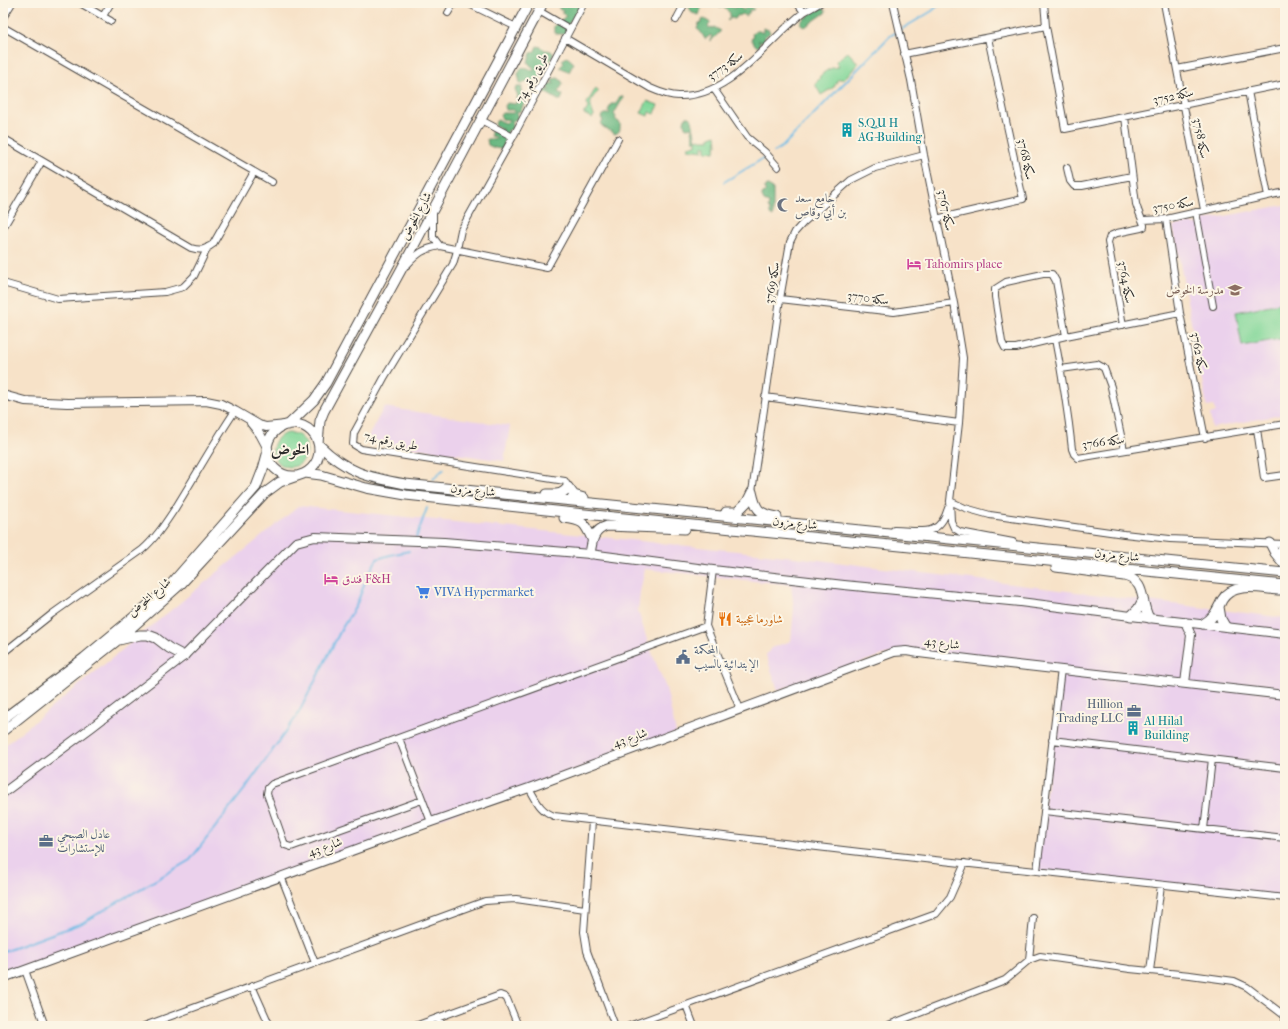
<svg xmlns="http://www.w3.org/2000/svg" width="1288" height="1029" viewBox="0 0 1288 1029" font-family="'IM FELL French Canon',Amiri,serif">
<rect width="100%" height="100%" fill="#fcf5e5"/>
<filter id="ink" filterUnits="userSpaceOnUse"><feTurbulence type="fractalNoise" baseFrequency=".025" numOctaves="2"/><feDisplacementMap in="SourceGraphic" scale="8" xChannelSelector="R" yChannelSelector="G"/><feConvolveMatrix kernelMatrix="1 2 1 2 8 2 1 2 1" color-interpolation-filters="sRGB"/></filter>
<filter id="wash" filterUnits="userSpaceOnUse"><feTurbulence type="fractalNoise" baseFrequency=".012" numOctaves="4" result="noise"/><feDisplacementMap in="SourceGraphic" scale="16" xChannelSelector="R" yChannelSelector="G"/><feGaussianBlur stdDeviation="0.9" result="paint"/><feColorMatrix in="noise" values="0 0 0 0 0 0 0 0 0 0 0 0 0 0 0 0 0 1.4 0 .05"/><feComposite in="paint" operator="in"/></filter>
<g filter="url(#wash)">
<rect width="100%" height="100%" fill="#f7e2c8"/>
<!-- built -->
<path fill="#ebd1ec" d="M1285 205V414L1212 428 1210 414 1216 412 1213 406 1207 407 1173 226 1191 223 1194 225 1201 223 1204 220Z
M384 407 510 426 504 461 366 441Z
M299 506 795 557 1285 618V898L1037 871 1060 669 919 653 886 654 778 690 766 655 771 648 791 641 794 609 791 585 645 569 640 592 638 611 648 643 666 688 676 733 3 977V747Z"/>
<!-- green -->
<path fill="#82d799" stroke="#568162" d="M848 52 858 63 851 72 843 79H838L834 87 821 95 815 84 820 78 819 77C825 71 831 67 839 67L836 61Z
M596 88 599 91C589 100 589 103 594 116L592 118 584 114V112H586L588 107 587 103Z
M647 101 658 105 655 114 649 112 648 116 641 113Z
M716 135 717 145H716L715 152 706 151V146H703V151L688 149V147L696 145V140L700 139 701 140H710V137Z
M1280 303 1285 329V338L1242 346 1236 312Z
M273 450a17 17 0 1 1 34 0a17 17 0 1 1-34 0Z"/>
<!-- forest -->
<path fill="#69b881" stroke="#4a7256" d="M559 3H566L568 6 569 3H581L576 13 566 28V34H558L554 32V26L566 16 562 13 563 11 559 9Z
M687 3H705L702 6 699 15 692 13 689 7 687 5Z
M714 3H725L734 8 736 7 739 3H743V5L740 8 743 10 746 8 744 6 747 3H754L751 6 754 9 753 10H748L750 12 745 16 742 14 740 16 738 15 735 19 731 18 728 21 727 20 730 17V13L723 7 720 8 719 6Z
M820 7H822L826 11 825 13 805 27 800 23 805 17 808 18V15L815 11V9L819 11Z
M704 19 711 23 708 26 709 28 712 27 713 29 714 27 721 31 711 41 710 39 712 37 711 35 705 39 700 31 697 29 699 23 702 22V20Z
M763 28 769 30 770 33 764 37 766 40C763 43 761 41 758 41L760 42 759 47 756 46 751 39 753 37 752 34 756 31H759L763 33Z
M537 46 542 47 544 50C549 50 551 50 554 54L552 58 550 61 537 83 533 85 529 84 526 81 522 84 520 83 518 74 521 68C526 67 529 68 533 71L534 70V68L530 65 528 62 531 53 535 51 536 48Z
M567 57 574 63 569 72 560 67 564 63 562 60Z
M558 78 561 80 563 84 558 92 563 95 561 100H558L543 91 544 89 550 91 547 87V83L554 84V83L552 82V79Z
M516 87H522L521 94H525L527 96 526 103 523 105 521 111 516 112 518 118 511 122 512 124V129L507 131 508 133V138L504 140V145L503 148C498 150 492 147 488 145L487 139H497L496 137 491 136V132L492 130H504L495 125 496 121 498 120 506 123 510 120 502 119 500 115 502 113H513L514 112 513 110H506L505 106 507 103 516 104 517 98 518 96 515 89Z
M620 96H622L623 98 614 114 616 117 615 119 620 123C620 128 621 132 615 134L602 126 601 124 603 121 601 117 605 114H609L610 113 608 111 611 104H616Z
M687 117H689L692 120 696 140H693L692 127 687 128 685 127 684 122 685 118Z
M766 185 773 189V217L770 215V210L768 208 769 203 764 201 762 197V194L766 190 764 189V188Z"/>
<g fill="none" stroke-linecap="round" stroke-linejoin="round">
<!-- stream -->
<path stroke="#69b9e4" stroke-width="2" d="M774 152 783 146 890 36 932 11 941 3
M724 182 764 158
M433 479 444 469
M416 538 427 508
M3 952 82 923 190 860 244 790 297 716 342 628 356 606 367 577 377 559 390 555 409 551"/>
</g>
</g>
<g filter="url(#ink)">
<g fill="none" stroke-linecap="round" stroke-linejoin="round">
<defs>
<path id="street" d="M80 3 111 21
M467 3 516 27
M797 3 804 12
M893 3 911 80 924 155 954 303 963 358 959 423 950 501 951 521 954 528 960 532 1013 542
M1044 3 1046 26 1065 129 1285 84
M1164 3 1204 210
M539 11 570 29
M448 13 454 3
M103 16 111 3
M676 20 685 3
M3 27 272 182
M565 38 650 88C659 92 670 96 679 96 732 97 766 41 804 12 809 9 815 6 820 3
M904 54 1046 26
M1177 69 1285 48
M714 89 747 137 765 152 778 167
M1248 91 1268 196
M481 120 513 137
M3 138 191 248C200 251 205 250 213 244L254 172
M1067 168 1070 181 1074 186H1082L1132 176
M433 212V237L440 246
M1196 212 1213 306
M936 219 1023 199 988 38
M1166 219 1180 313 1205 438
M1143 220 1166 219 1285 192
M3 228 42 161
M407 265C418 253 423 249 440 246L547 268 618 139
M3 283 58 299 165 292 183 287 194 276 208 247
M780 299 894 312 954 303
M1123 325 1108 242 1110 236 1117 233 1141 228 1144 227V225L1138 210 1136 204 1125 117
M1066 336 1056 281 1052 274H1043L1006 282 995 289V297L1002 342 1005 348H1016L1066 336 1180 313
M1055 339C1062 375 1068 412 1072 449L1074 454 1078 458 1285 424
M1061 369 1097 364 1104 368 1111 387 1124 450
M765 397 959 423
M1257 429 1264 478 1285 475
M568 487 565 481 361 449 353 444 354 433 384 378 453 264 456 254 461 230 513 137 584 3
M752 492 780 299 790 242 795 232 803 223 851 180 875 168 924 155
M950 501 965 508 990 515 1124 534 1170 539 1285 544
M894 530C920 530 939 539 948 508
M713 570 706 626 740 709
M3 653 52 614 142 550C156 538 166 522 176 507 196 475 214 442 235 411
M399 738 431 822
M1052 740 1285 768
M529 788C537 801 539 810 554 816L860 852 1285 898
M422 800 291 847 285 845 267 794 268 788 272 784 706 626
M1044 811 1285 838
M592 821 584 932 587 951 615 1026
M1204 829 1212 759
M1037 871 1061 669
M281 876 315 963
M1029 960 1040 956 1130 969 1190 975 1234 981 1247 987 1285 1016
M25 970 45 1026
M1150 971 1161 885
M252 986 270 1026
M686 1005 694 1026
M1285 1008V1021
M439 1017 442 1026
M144 1026 485 901 516 899 585 909
M415 1026 500 995 505 997 507 999 518 1026
M629 1026 936 914 950 897 965 863
M886 1026 1005 980 1029 960 1033 918"/>
<path id="secondary" d="M3 16 11 3
M3 395 25 401 67 403 206 401 221 404 235 411 259 425 266 427 286 425
M251 423 260 434 268 449
M1185 622 1191 635 1185 683
M3 793 92 727 184 656 296 542 315 537 444 542 590 554 713 570 844 585 1020 602 1131 616 1285 634
M3 978 431 822 529 788 894 652 906 651 919 653 1009 664 1285 695"/>
<path id="primary" d="M267 450a26 26 0 1 1 52 0a26 26 0 1 1-52 0Z
M288 425 314 400 326 383 529 3
M318 443 320 421 324 411 401 270 543 3
M319 445C348 473 367 477 405 484L1285 573
M305 473 321 475 366 488 406 495 565 512 1285 585
M752 492C756 510 758 513 777 517
M547 494C556 494 563 495 568 487L574 495 584 498
M726 512H737L747 502 752 492
M564 518C583 520 585 523 592 539
M1270 543 1275 553 1285 565
M590 554C592 541 593 530 607 526L685 529
M1283 562C1280 555 1281 550 1285 544
M1056 567 1124 576C1147 581 1140 602 1149 618
M1219 607 1221 619 1225 626
M1131 616 1138 609 1143 600
M1203 624C1214 618 1217 610 1222 600 1233 581 1262 589 1280 590
M119 640 140 635H148L156 638 169 648 184 656
M3 719 84 658 164 592 256 487 263 469 268 451
M3 731 118 640 181 584 265 493 280 482 303 474"/>
</defs>
<!-- street casing -->
<use href="#street" stroke="#4a4643" stroke-width="8"/>
<!-- secondary casing -->
<use href="#secondary" stroke="#4a4643" stroke-width="10"/>
<!-- primary casing -->
<use href="#primary" stroke="#4a4643" stroke-width="11"/>
<!-- street -->
<use href="#street" stroke="#fff" stroke-width="6"/>
<!-- secondary -->
<use href="#secondary" stroke="#fff" stroke-width="8"/>
<!-- primary -->
<use href="#primary" stroke="#fff" stroke-width="9"/>
</g>
</g>
<!-- icons -->
<defs>
<symbol id="building-bare" viewBox="-9 -9 18 18"><path d="M-4-6H4V6H1V3H-1V6H-4ZM-2.5-4.3h1.7v1.8h-1.7ZM.8-4.3h1.7v1.8H.8ZM-2.5-1h1.7V.8h-1.7ZM.8-1h1.7V.8H.8Z" fill="#0f9aa8" stroke="#fcf5e5" stroke-width="2.5" paint-order="stroke"/></symbol>
<symbol id="mosque-bare" viewBox="-9 -9 18 18"><path d="M3.5-4.9A6 6 0 1 0 3.5 4.9A5 5 0 1 1 3.5-4.9Z" fill="#6b7280" stroke="#fcf5e5" stroke-width="2.5" paint-order="stroke"/></symbol>
<symbol id="hotel-bare" viewBox="-9 -9 18 18"><path d="M-6-4.5h1.5V1H6V5H4.5V3h-9V5H-6ZM-4 0a1.8 1.8 0 1 1 3.6 0ZM.5 0V-2.5h3Q6-2.5 6 0Z" fill="#d1479c" stroke="#fcf5e5" stroke-width="2.5" paint-order="stroke"/></symbol>
<symbol id="school-bare" viewBox="-9 -9 18 18"><path d="M0-5L7-2L0 1L-7-2ZM-4 1L0 2.5L4 1V4Q0 6-4 4Z" fill="#8d6e63" stroke="#fcf5e5" stroke-width="2.5" paint-order="stroke"/></symbol>
<symbol id="supermarket-bare" viewBox="-9 -9 18 18"><path d="M-6-5.5h2.5l.6 2H6L4.5 2H-2.5L-4.4-4H-6ZM-1.5 3.2a1.3 1.3 0 1 0 .1 0ZM3 3.2a1.3 1.3 0 1 0 .1 0Z" fill="#3f7fe0" stroke="#fcf5e5" stroke-width="2.5" paint-order="stroke"/></symbol>
<symbol id="restaurant-bare" viewBox="-9 -9 18 18"><path d="M-5-6h1v4h1v-4h1v4h1v-4h1v5L-1.5 .5V6h-2V.5L-5-1ZM5-6V6H3V1.5H1.5Q1.5-4 5-6Z" fill="#e8710a" stroke="#fcf5e5" stroke-width="2.5" paint-order="stroke"/></symbol>
<symbol id="civic-bare" viewBox="-9 -9 18 18"><path d="M-.6-6.5H3V-4.5H.6V-3L4-1V1h2V6H-6V1h2V-1L-.6-3ZM-1.2 2.5V6h2.4V2.5Z" fill="#5c6f8a" stroke="#fcf5e5" stroke-width="2.5" paint-order="stroke"/></symbol>
<symbol id="office-bare" viewBox="-9 -9 18 18"><path d="M-6-3h4V-5.5h4V-3h4V5H-6ZM-1-4.5V-3h2v-1.5ZM-6 0V1H6V0Z" fill="#5c6f8a" stroke="#fcf5e5" stroke-width="2.5" paint-order="stroke"/></symbol>
</defs>
<g fill-rule="evenodd">
<use href="#building-bare" x="837" y="120" width="20" height="20"/>
<use href="#mosque-bare" x="774" y="195" width="20" height="20"/>
<use href="#hotel-bare" x="904" y="254" width="20" height="20"/>
<use href="#school-bare" x="1225" y="280" width="20" height="20"/>
<use href="#hotel-bare" x="321" y="569" width="20" height="20"/>
<use href="#supermarket-bare" x="413" y="582" width="20" height="20"/>
<use href="#restaurant-bare" x="715" y="609" width="20" height="20"/>
<use href="#civic-bare" x="673" y="647" width="20" height="20"/>
<use href="#office-bare" x="1124" y="701" width="20" height="20"/>
<use href="#building-bare" x="1123" y="718" width="20" height="20"/>
<use href="#office-bare" x="36" y="831" width="20" height="20"/>
</g>
<g text-anchor="middle" stroke-width="4" stroke-linejoin="round" paint-order="stroke">
<!-- street labels -->
<g font-size="12" fill="#2b2b2b" stroke="#fcf5e5">
<text transform="translate(725 66) rotate(-36)" y="4">سكة 3773</text>
<text transform="translate(532 78) rotate(-62)" y="4">طريق رقم 74</text>
<text transform="translate(1173 96) rotate(-12)" y="4">سكة 3752</text>
<text transform="translate(1201 138) rotate(79)" y="4">سكة 3758</text>
<text transform="translate(1026 159) rotate(78)" y="4">سكة 3768</text>
<text transform="translate(1173 205) rotate(-10)" y="4">سكة 3750</text>
<text transform="translate(946 210) rotate(79)" y="4">سكة 3767</text>
<text transform="translate(416 216) rotate(-62)" y="4">شارع الخوض</text>
<text transform="translate(1126 282) rotate(80)" y="4">سكة 3764</text>
<text transform="translate(772 283) rotate(-81)" y="4">سكة 3769</text>
<text transform="translate(868 298) rotate(7)" y="4">سكة 3770</text>
<text transform="translate(1199 353) rotate(79)" y="4">سكة 3762</text>
<text transform="translate(391 441) rotate(11)" y="4">طريق رقم 74</text>
<text transform="translate(1103 442) rotate(-8)" y="4">سكة 3766</text>
<text transform="translate(473 490) rotate(6)" y="4">شارع مزون</text>
<text transform="translate(795 523) rotate(6)" y="4">شارع مزون</text>
<text transform="translate(1117 555) rotate(6)" y="4">شارع مزون</text>
<text transform="translate(149 597) rotate(-41)" y="4">شارع الخوض</text>
<text transform="translate(942 643) rotate(7)" y="4">شارع 43</text>
<text transform="translate(630 738) rotate(-20)" y="4">شارع 43</text>
<text transform="translate(325 847) rotate(-20)" y="4">شارع 43</text>
</g>
<!-- culture labels -->
<g font-size="12" fill="#0d838f" stroke="#fcf5e5" text-anchor="start">
<text x="858" y="127">S.Q.U H<tspan x="858" dy="14">AG-Building</tspan></text>
<text x="1144" y="725">Al Hilal<tspan x="1144" dy="14">Building</tspan></text>
</g>
<!-- worship labels -->
<g font-size="12" fill="#5b616d" stroke="#fcf5e5" text-anchor="start">
<text x="795" y="202">جامع سعد<tspan x="795" dy="14">بن أبي وقاص</tspan></text>
</g>
<!-- hotel labels -->
<g font-size="12" fill="#b23c85" stroke="#fcf5e5" text-anchor="start">
<text x="925" y="268">Tahomirs place</text>
<text x="342" y="583">فندق F&amp;H</text>
</g>
<!-- education labels -->
<g font-size="12" fill="#785e54" stroke="#fcf5e5" text-anchor="end">
<text x="1224" y="294">مدرسة الخوض</text>
</g>
<!-- shop labels -->
<g font-size="12" fill="#366cbe" stroke="#fcf5e5" text-anchor="start">
<text x="434" y="596">VIVA Hypermarket</text>
</g>
<!-- food labels -->
<g font-size="12" fill="#c56008" stroke="#fcf5e5" text-anchor="start">
<text x="736" y="623">شاورما عجيبة</text>
</g>
<!-- service labels -->
<g font-size="12" fill="#4e5e75" stroke="#fcf5e5" text-anchor="start">
<text x="694" y="654">المحكمة<tspan x="694" dy="14">الإبتدائية بالسيب</tspan></text>
<text x="1123" y="708" text-anchor="end">Hillion<tspan x="1123" dy="14">Trading LLC</tspan></text>
<text x="57" y="838">عادل الصبحي<tspan x="57" dy="14">للإستشارات</tspan></text>
</g>
<!-- district labels -->
<g font-size="16" font-weight="bold" fill="#2b2b2b" stroke="#fcf5e5">
<text x="290" y="455">الخوض</text>
</g>
</g>
<!-- margin -->
<rect width="1288" height="1029" fill="none" stroke="#fcf5e5" stroke-width="16"/>
</svg>
